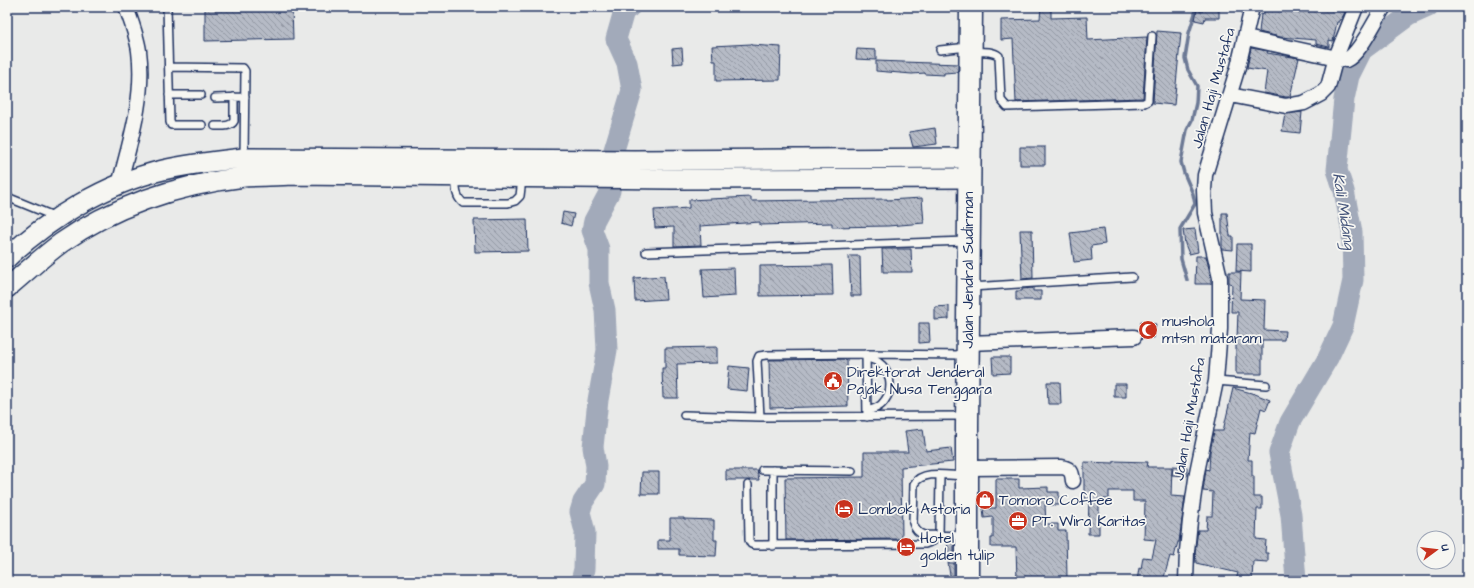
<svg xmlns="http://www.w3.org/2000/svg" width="1474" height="588" viewBox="0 0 1474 588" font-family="'Architects Daughter',sans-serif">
<defs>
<pattern id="building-back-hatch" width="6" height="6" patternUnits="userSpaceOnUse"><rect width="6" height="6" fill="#b6bbc6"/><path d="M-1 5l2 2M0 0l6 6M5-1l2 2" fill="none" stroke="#9398a4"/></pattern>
</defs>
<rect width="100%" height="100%" fill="#e9eae9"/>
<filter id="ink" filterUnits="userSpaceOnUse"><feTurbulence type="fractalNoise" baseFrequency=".025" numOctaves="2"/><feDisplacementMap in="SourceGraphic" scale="8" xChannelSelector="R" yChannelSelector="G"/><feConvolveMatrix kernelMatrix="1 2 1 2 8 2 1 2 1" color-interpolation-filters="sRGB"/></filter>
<g filter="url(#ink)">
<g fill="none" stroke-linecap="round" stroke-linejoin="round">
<!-- stream -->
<path stroke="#6c7995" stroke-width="3.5" d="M1187 280 1181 259 1180 229 1195 204 1193 194 1184 173 1181 162 1187 130 1192 120 1196 103 1197 86 1188 70 1185 58 1189 33 1197 7"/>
<!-- river -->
<path stroke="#a2aaba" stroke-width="21" d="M581 581 584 569 585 532 580 512 583 502 595 484 596 466 593 447 598 400 607 350 605 310 599 283V249L592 230 594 221 610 191 614 150 632 90 627 63 616 39 624 11 630 7
M1296 581 1291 515 1279 453 1290 422 1328 358 1343 326 1353 280 1352 232 1344 191 1337 170 1344 99 1349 76 1362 50 1408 16 1428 7"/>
</g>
<!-- building -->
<path fill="url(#building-back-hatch)" stroke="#1b2f5e" d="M205 7H292L293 39 205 41Z
M1041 7H1051V18L1087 17 1088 40 1147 37 1143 98 1016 102 1013 39 1001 40V20L1040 19Z
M1203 7H1219V18H1205L1204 22 1195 20 1197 10 1202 12Z
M1264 7H1340V11L1345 12 1341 20H1339V22H1337L1333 41 1329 40V47L1316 44V40L1280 37 1259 32 1261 14 1264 15Z
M1157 31 1181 33 1174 105 1153 103Z
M751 44V45L781 47 780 80 716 81V61H713L712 46Z
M682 48 683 63 673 64 672 49Z
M1251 48 1268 51 1267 53 1299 58 1290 97H1286L1264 93 1267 71 1247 68Z
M857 49 876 50V60L856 59Z
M876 61 958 64V72L944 73V75L925 74V73L912 74 876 71Z
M1302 112 1300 133 1282 131 1285 114Z
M935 128 937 144 913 147 909 132Z
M1020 147H1045V165H1020Z
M751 197V201L887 199V200L922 198 924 223 888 226 832 227V223L760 225V222L700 226 701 245 674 246V227L655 228 654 210 689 208V200Z
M563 212 574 214 571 226 561 223Z
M1222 213H1227L1230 236H1233V250L1222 249Z
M527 219 528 251 475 252 474 220Z
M1103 229 1105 244 1091 246 1092 260 1074 262 1070 233Z
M1195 229 1198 252 1189 254 1185 244 1183 230Z
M1020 230H1032L1033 278 1022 279Z
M1237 244H1251V272L1236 271Z
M882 249H911L912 272H883Z
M849 256H860L861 296H851Z
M1196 256H1206L1211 277V284H1195Z
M832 265 833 295 760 296V266Z
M734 268 735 296 704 298 702 269Z
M1229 272H1241L1240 299 1265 300 1264 330 1285 331 1284 340H1262V374H1236V338H1237L1238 312H1231L1232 284 1229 283Z
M664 276 666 299 635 301 634 278Z
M1033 288V291H1041V300H1016V291H1022V289Z
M949 306V319L935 320V307Z
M1141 322 1156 324 1154 338 1142 336 1140 331Z
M919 323H929L930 342 919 343Z
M717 347V363L677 364 678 398H663L662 368H665V348Z
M992 357H1010V373L993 374Z
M847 359 848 406 770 408 769 360Z
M729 366 749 368 747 391 727 389Z
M1047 382H1060L1061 404H1048Z
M1114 384H1126V397H1114Z
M1233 388 1255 394 1270 400 1266 410 1261 408 1255 433 1250 432 1248 460H1252V476H1254V497H1262V509H1257L1256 539 1266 540 1265 553H1268V562L1253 561 1252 581 1236 580 1238 573 1196 563 1195 552 1198 530H1206L1207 516H1212L1213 492 1203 491 1206 469 1209 470 1210 452 1214 431H1223Z
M923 429 926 451 951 448 953 462 901 467 902 539 786 540 785 478 864 477V452H908L905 431Z
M1114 461 1148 462 1147 467H1172L1171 496 1185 497 1179 542H1178L1174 557 1170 556 1163 581H1137L1139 568 1141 569 1143 557 1152 558 1156 540 1144 539 1145 501H1133V491H1109V499H1099V534H1088L1089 499 1084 498V462L1114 463Z
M1173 466 1187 467V476L1172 475Z
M726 470H757L759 480H726Z
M642 472H659V494H641Z
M996 479H1019V488L1048 487V492H1059V505H1045L1046 524H1058V531H1066L1067 578 1017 581 1016 547H991V538H993V517L984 518 983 508H996Z
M670 518H684V519L714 520V540H717L716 556 679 555V549H658V540H670Z
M954 541V559L950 560 947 542Z
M948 563H954V581H951Z"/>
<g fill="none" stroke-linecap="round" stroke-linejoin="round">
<defs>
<path id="lane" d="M167 7 170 122 171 125H202
M940 50 968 47
M972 52C981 52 992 50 999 56L1001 100 1007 107 1144 103 1148 101V98L1152 36
M169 67 243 68 245 71 244 157
M169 95H201
M215 98 245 97
M215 126C222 126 231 127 234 121V97
M456 178C456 188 455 196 463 203H508L515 201 520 196 522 179
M7 197 56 217
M646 252 966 241
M971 287 1132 277
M866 354 766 355 759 356 757 361 760 417 965 416
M866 358C870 359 875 360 878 362 890 370 894 388 885 400 881 407 874 409 867 411
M1216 381 1266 385
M684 415 760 417
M867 417 866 354 965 355
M762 470 852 471
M965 476C950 476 923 469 914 484L913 523C915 530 918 533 924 535L966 536
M748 485 749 540 751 544 754 545 925 544 933 541 939 535 940 475
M773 546V470"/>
<path id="street" d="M1246 38 1346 60C1360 54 1375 20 1384 7
M1230 95 1286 106 1304 103 1321 94 1328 87 1336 57 1356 7
M119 185C130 142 145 97 139 51 137 36 131 21 126 7
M968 343 1134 337
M967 468 1062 467C1071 469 1072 472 1073 481
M1186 581 1187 551 1190 521 1197 472 1216 381 1220 329V278L1205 213 1204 190 1205 175 1238 67 1252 7"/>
<path id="secondary" d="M7 258C48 219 107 183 163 170 189 164 217 161 244 158L634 160 969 158
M7 288C25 273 42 257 61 243 115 205 178 185 244 177 260 176 277 176 293 175L673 179 969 178"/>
<path id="highway" d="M967 581V426L971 7"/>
</defs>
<!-- lane casing -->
<use href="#lane" stroke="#1b2f5e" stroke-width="10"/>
<!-- street casing -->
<use href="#street" stroke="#1b2f5e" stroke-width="17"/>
<!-- secondary casing -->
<use href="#secondary" stroke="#1b2f5e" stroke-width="22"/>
<!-- highway casing -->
<use href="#highway" stroke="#1b2f5e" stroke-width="25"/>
<!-- lane -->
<use href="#lane" stroke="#f6f6f2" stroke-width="7"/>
<!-- street -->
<use href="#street" stroke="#f6f6f2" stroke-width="14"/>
<!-- secondary -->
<use href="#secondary" stroke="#f6f6f2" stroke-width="19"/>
<!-- highway -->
<use href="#highway" stroke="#f6f6f2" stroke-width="22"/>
</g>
</g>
<!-- icons -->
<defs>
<symbol id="mosque-disc" viewBox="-11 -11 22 22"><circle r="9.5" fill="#c8321e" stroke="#f6f6f2"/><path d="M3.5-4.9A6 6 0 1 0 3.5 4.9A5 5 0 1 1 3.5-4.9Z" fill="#fff"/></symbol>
<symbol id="civic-disc" viewBox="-11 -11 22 22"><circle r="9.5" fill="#c8321e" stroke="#f6f6f2"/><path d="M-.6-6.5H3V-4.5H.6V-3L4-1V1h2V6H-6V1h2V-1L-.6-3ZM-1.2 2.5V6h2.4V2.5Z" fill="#fff"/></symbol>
<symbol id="shop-disc" viewBox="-11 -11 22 22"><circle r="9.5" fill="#c8321e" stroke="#f6f6f2"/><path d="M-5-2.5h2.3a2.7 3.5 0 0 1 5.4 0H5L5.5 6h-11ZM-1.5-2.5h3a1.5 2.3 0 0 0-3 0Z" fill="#fff"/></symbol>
<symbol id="hotel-disc" viewBox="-11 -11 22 22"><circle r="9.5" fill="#c8321e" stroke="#f6f6f2"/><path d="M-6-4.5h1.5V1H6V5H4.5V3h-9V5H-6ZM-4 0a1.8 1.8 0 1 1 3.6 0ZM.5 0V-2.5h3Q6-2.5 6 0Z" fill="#fff"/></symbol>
<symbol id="office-disc" viewBox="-11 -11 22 22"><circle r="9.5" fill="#c8321e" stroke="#f6f6f2"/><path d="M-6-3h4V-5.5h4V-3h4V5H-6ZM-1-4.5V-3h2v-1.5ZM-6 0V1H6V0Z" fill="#fff"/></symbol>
</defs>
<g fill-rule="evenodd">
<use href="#mosque-disc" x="1137" y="319" width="22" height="22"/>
<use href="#civic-disc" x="822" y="370" width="22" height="22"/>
<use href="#shop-disc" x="974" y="489" width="22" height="22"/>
<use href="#hotel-disc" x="833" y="498" width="22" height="22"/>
<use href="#office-disc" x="1007" y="510" width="22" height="22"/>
<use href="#hotel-disc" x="895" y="536" width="22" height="22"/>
</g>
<g text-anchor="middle" stroke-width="3.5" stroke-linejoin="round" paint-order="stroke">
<!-- street labels -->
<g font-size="15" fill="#1b2f5e" stroke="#f6f6f2">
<text transform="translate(1213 88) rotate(-74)" y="5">Jalan Haji Mustafa</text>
<text transform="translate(968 270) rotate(-90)" y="5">Jalan Jendral Sudirman</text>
<text transform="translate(1189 419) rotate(-80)" y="5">Jalan Haji Mustafa</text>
</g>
<!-- poi labels -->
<g font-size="15" fill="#1b2f5e" stroke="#f6f6f2" text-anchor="start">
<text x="1162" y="326">mushola<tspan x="1162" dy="17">mtsn mataram</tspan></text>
<text x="847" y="377">Direktorat Jenderal<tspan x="847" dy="17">Pajak Nusa Tenggara</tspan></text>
<text x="999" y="505">Tomoro Coffee</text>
<text x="858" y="514">Lombok Astoria</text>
<text x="1032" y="526">PT. Wira Karitas</text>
<text x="920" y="543">Hotel<tspan x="920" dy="17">golden tulip</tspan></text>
</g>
<!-- water labels -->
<g font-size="16" font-style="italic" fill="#44547a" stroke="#f6f6f2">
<text transform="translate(1345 211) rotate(81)" y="6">Kali Midang</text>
</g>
</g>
<!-- margin -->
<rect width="1474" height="588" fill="none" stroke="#f6f6f2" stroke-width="24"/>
<rect x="12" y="12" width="1450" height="564" fill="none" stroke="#1b2f5e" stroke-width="1.5" filter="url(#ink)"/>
<!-- north arrow -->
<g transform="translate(1436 550) rotate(75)"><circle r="19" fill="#f6f6f2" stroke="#9ea6b7"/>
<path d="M0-3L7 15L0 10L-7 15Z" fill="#c8321e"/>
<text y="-6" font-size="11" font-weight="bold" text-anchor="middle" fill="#1b2f5e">U</text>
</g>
</svg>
